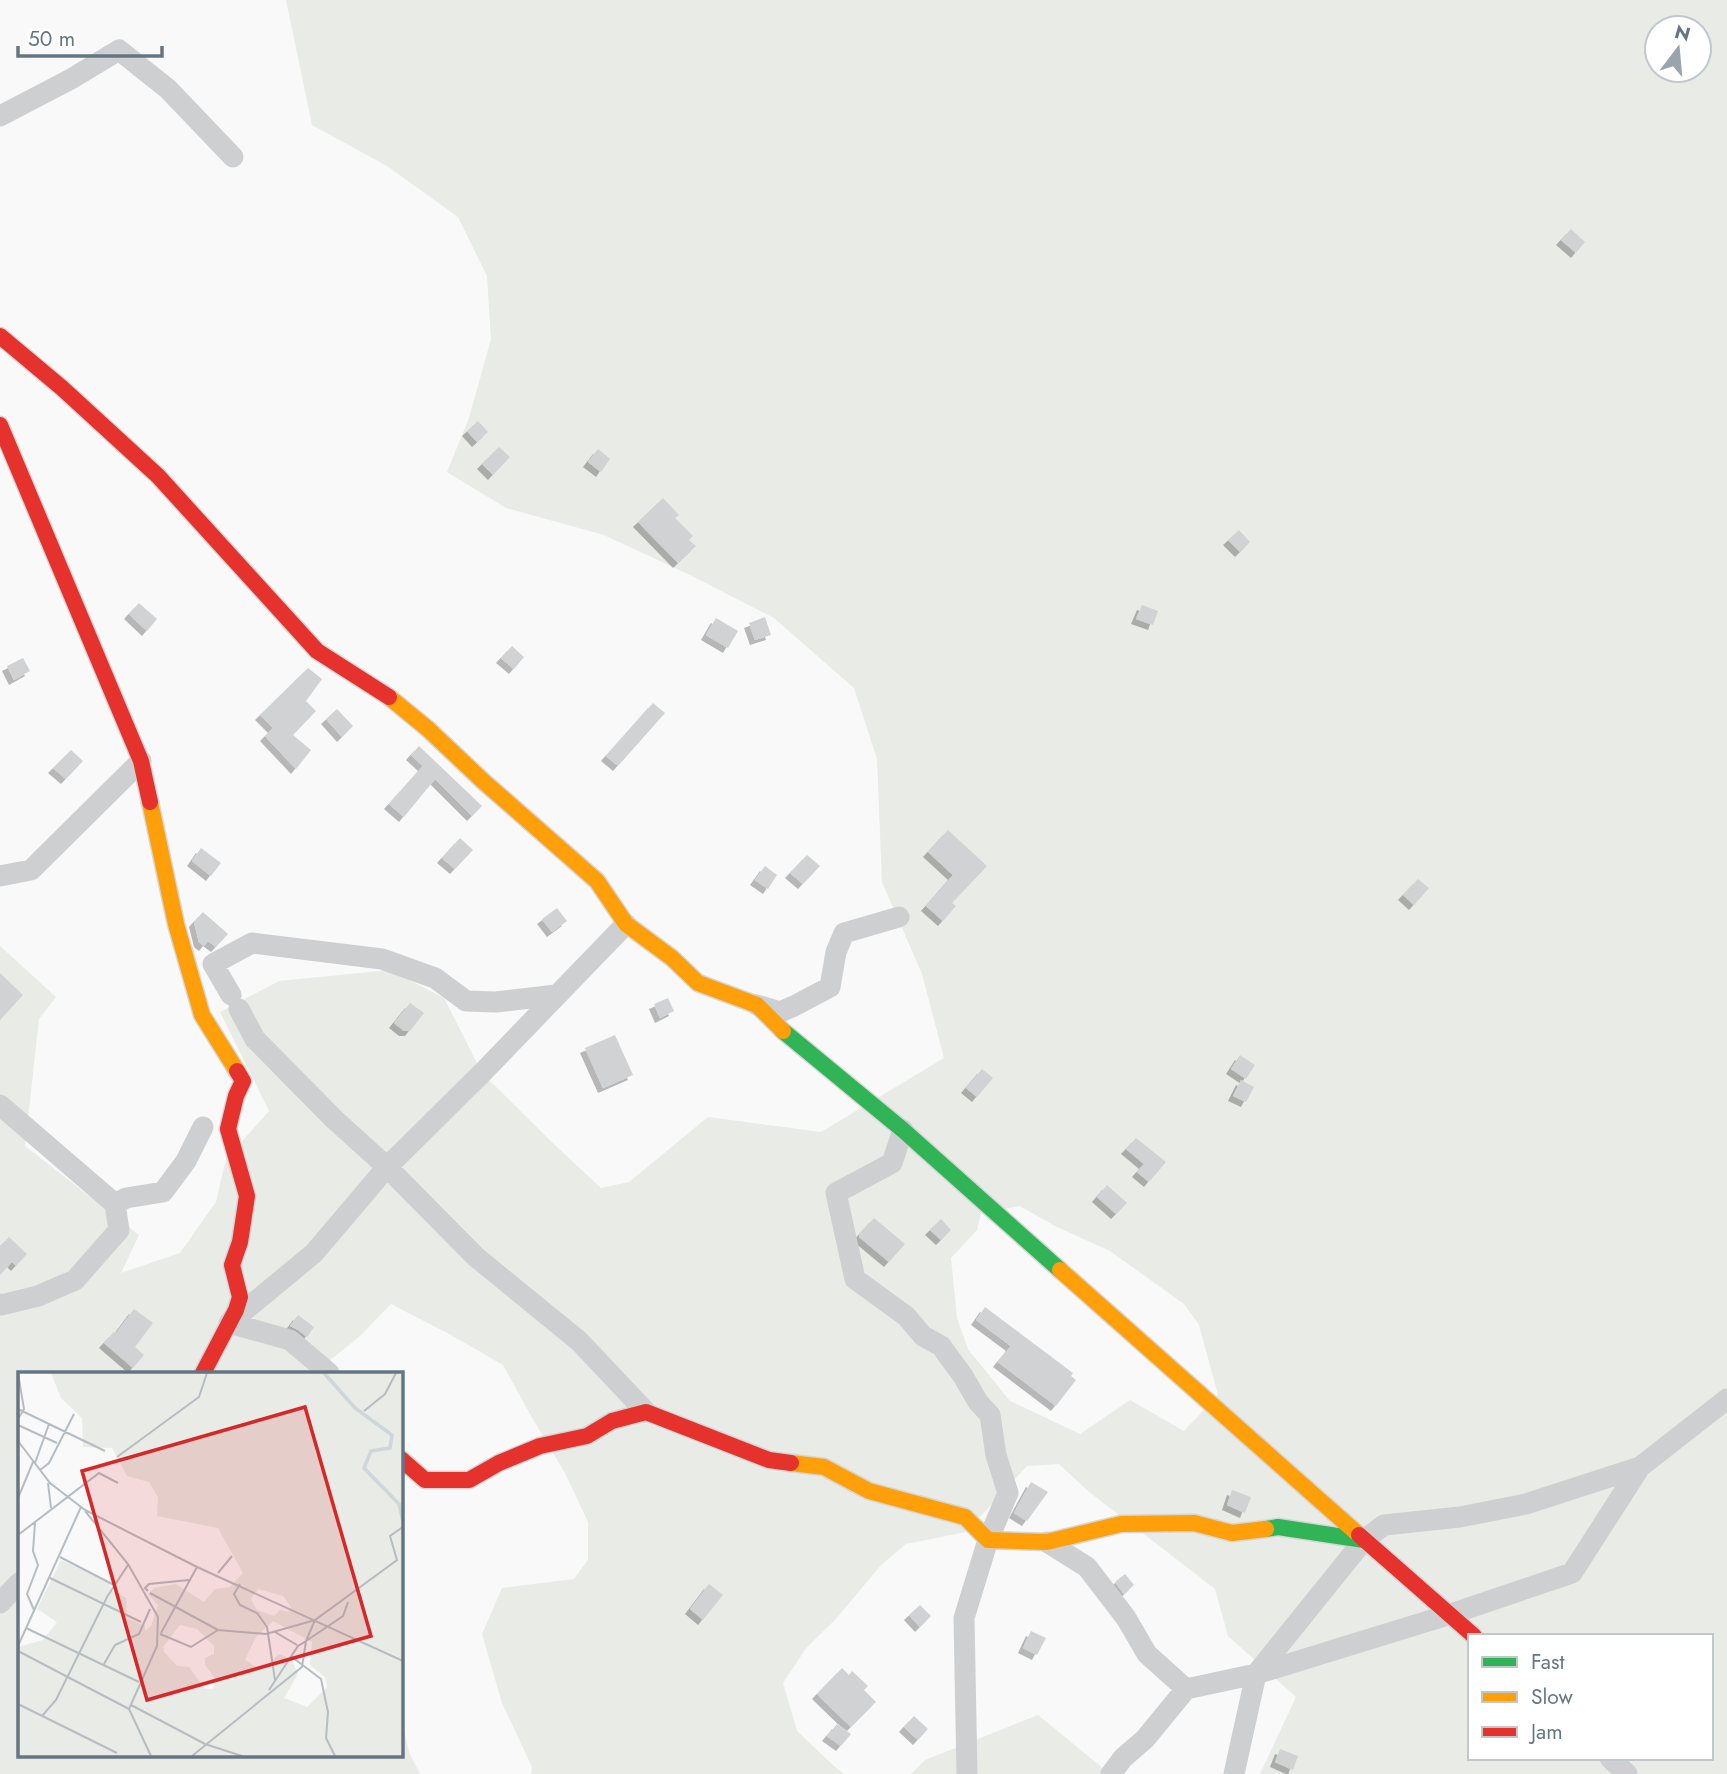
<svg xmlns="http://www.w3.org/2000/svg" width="1727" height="1774" viewBox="0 0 1727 1774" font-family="Jost,sans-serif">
<defs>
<filter id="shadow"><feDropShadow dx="-5" dy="5" stdDeviation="0" flood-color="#0004"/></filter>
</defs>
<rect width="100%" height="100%" fill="#f9f9f9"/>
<!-- green -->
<path fill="#e8ebe6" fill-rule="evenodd" d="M286 0H1727V1774H1260L1296 1697 1228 1636 1215 1589 1088 1491 1059 1464 1027 1466 966 1532 906 1544 881 1565 835 1620 807 1647 783 1683 797 1731 834 1766 844 1774H531L532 1767 502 1703 482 1634 502 1588 574 1579 588 1560V1522L565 1473 530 1414 503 1365 451 1335 391 1304 359 1337 314 1373H19V1755H401V1717L409 1752 420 1774H0V946L56 997 39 1019 25 1146 139 1235 121 1273 180 1253 216 1202 226 1159 269 1111 220 1012 279 981 390 970 444 998 482 1073 558 1148 601 1188 629 1182 708 1117 821 1132 944 1058 922 974 882 882 877 759 854 688 774 618 690 575 604 535 506 508 447 472 469 418 491 339 487 276 458 217 387 166 312 125ZM1657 28H1699V70H1657ZM1020 1206 1055 1226 1110 1251 1184 1304 1199 1325 1218 1395 1184 1431 1130 1400 1080 1434 1010 1401 968 1349 957 1318 951 1258 977 1230 981 1213ZM1470 1636H1711V1758H1470Z
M1038 1715 1110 1774H911L925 1760Z"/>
<!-- building -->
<path fill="#d0d2d3" filter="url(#shadow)" d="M1571 229 1585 242 1576 253 1561 240Z
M478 421 488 432 477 442 467 431Z
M499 447 510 457 493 475 482 464Z
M598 449 610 459 601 472 588 462Z
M663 498 679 515 675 518 693 536 689 540 696 546 678 563 638 522Z
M1239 530 1250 542 1240 552 1228 540Z
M139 603 157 619 147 631 129 614Z
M1142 605 1158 611 1153 625 1136 619Z
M765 617 771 635 755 640 749 623Z
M716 618 738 631 728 648 706 635Z
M512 646 524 657 514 669 501 658Z
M23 658 30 671 14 680 7 666Z
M308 668 322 679 306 701 316 711 293 735 311 750 296 769 265 736 273 728 260 715Z
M653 703 665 713 618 766 606 756Z
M337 709 353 726 342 737 326 719Z
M419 746 482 806 472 816 435 779 404 817 389 804 423 766 411 755Z
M71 750 83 761 66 779 53 768Z
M948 830 987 866 952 903 956 906 943 921 926 906 953 875 928 852Z
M460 838 473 850 455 869 442 858Z
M201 848 221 863 211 876 192 861Z
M807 855 820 866 803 884 790 873Z
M765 866 777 875 768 889 755 880Z
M1418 879 1429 888 1414 905 1403 895Z
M557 908 567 921 552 932 542 919Z
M203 912 228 934 216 947 208 941 204 946 199 942 194 922Z
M0 973 23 995 0 1020Z
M668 998 674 1011 660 1018 654 1004Z
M410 1003 424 1013 410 1031H404L394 1023Z
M615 1035 633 1075 603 1088 585 1048Z
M1240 1055 1255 1065 1246 1079 1231 1069Z
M982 1069 993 1078 977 1097 966 1088Z
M1241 1080 1254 1087 1246 1102 1233 1096Z
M1136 1138 1166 1162 1149 1182 1137 1172 1144 1164 1126 1149Z
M1107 1185 1127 1203 1116 1214 1097 1197Z
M874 1218 905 1244 889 1262 859 1237V1235Z
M941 1219 951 1230 941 1240 930 1230Z
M9 1237 27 1254 16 1266 12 1262 0 1275V1246Z
M985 1307 1073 1373 1071 1376 1076 1380 1056 1406 998 1362 1011 1346 976 1320Z
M134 1309 153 1323 135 1347 144 1355 133 1368 104 1343 114 1332 116 1333Z
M298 1315 314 1327 307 1337 298 1330 290 1326Z
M1031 1482 1048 1492 1027 1521 1014 1513Z
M1232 1490 1251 1497 1245 1513 1227 1505Z
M1125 1574 1134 1585 1124 1594 1115 1582Z
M709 1584 723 1595 703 1620 690 1609Z
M920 1605 931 1616 920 1627 909 1615Z
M1031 1631 1046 1638 1037 1655 1023 1648Z
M842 1668 849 1675 852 1671 868 1686 864 1690 876 1702 851 1727 817 1694Z
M914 1716 928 1729 918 1740 904 1727Z
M837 1724 851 1734 841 1746 827 1736Z
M1280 1749 1298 1756 1293 1770 1275 1762Z"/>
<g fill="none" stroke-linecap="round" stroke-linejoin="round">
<defs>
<path id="fast" d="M783 1031 903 1130 1060 1270
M1266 1529 1278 1527 1364 1540"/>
<path id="slow" d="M389 697 428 729 483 781 597 881 626 924 672 958 698 983 757 1005 783 1031
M150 802 176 924 202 1015 237 1071
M1060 1270 1359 1535
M791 1463 824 1467 869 1491 965 1517 988 1540 1047 1542 1121 1524 1194 1523 1232 1533 1266 1529"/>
<path id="jam" d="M0 336 62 388 158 476 317 651 389 697
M0 425 141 761 150 802
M203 1373 236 1310 240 1297 232 1265 240 1242 247 1196 228 1129 236 1096 243 1081 237 1071
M401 1459 425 1480H469L499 1463 540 1446 587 1436 612 1421 646 1412 769 1460 791 1463
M1359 1535 1474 1636"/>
</defs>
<!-- fast casing -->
<use href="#fast" stroke="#d5d6d7" stroke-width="19"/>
<!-- slow casing -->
<use href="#slow" stroke="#d5d6d7" stroke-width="19"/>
<!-- jam casing -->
<use href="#jam" stroke="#d5d6d7" stroke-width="19"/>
<!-- street -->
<path stroke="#cecfd0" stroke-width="21" d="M0 116 71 79 119 50 168 89 233 157
M0 876 31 870 141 761
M231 995 213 964 252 943 382 959 435 978 466 1001 496 1002 556 995
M757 1005 780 1012 794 1006 830 987 836 952 844 933 899 917
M239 1009 255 1039 335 1120 387 1167 476 1257 579 1341 646 1412
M0 1105 115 1204
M903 1130 892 1163 836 1193 855 1279 906 1316 923 1336 941 1346 963 1376 978 1402 990 1415 996 1455 1008 1493 988 1540 964 1618 967 1774
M0 1304 1 1305 38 1296 75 1280 119 1230 115 1204 126 1198 163 1192 186 1161 203 1127
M233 1320 314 1253 387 1167 482 1073 626 924
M229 1323 290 1340 329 1373
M1047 1542 1087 1567 1126 1618 1147 1654 1186 1689
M0 1603 19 1583
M1610 1758 1627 1774
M1111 1774 1123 1758 1145 1739 1186 1689 1256 1674 1364 1540 1384 1525 1460 1517 1526 1504 1640 1467 1727 1399
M1234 1774 1256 1674 1451 1614 1572 1573 1640 1467"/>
<!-- fast -->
<use href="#fast" stroke="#30b455" stroke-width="16"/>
<!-- slow -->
<use href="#slow" stroke="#ff9f0a" stroke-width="16"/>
<!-- jam -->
<use href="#jam" stroke="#e5322d" stroke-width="16"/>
</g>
<!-- overview -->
<g transform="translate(18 1372)">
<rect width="385" height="385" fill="#f9f9f9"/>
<path d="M33 1H385V384H0V275L25 268 39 250 19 237 43 188 91 210 94 219 108 226 109 246 127 254V259L133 254 140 233 130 222 136 216 158 212 186 230 197 217 212 215 225 201 200 156 139 144 140 125 131 110 109 104 94 76 65 75 64 46 43 26ZM240 217 265 224 273 235 270 240 262 238 256 244 239 238 233 227ZM255 249 294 270 292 293 307 305 309 315 289 335 266 326 280 302 274 288 261 282 244 299 227 288 238 265ZM162 253 179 257 196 274V282L187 286V293L198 308 195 317H187L171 295 159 294 146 280 145 275Z" fill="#e8ebe6" fill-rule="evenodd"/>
<path fill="none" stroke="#ced6d9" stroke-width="3.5" d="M306 1 337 36 374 63 372 76 353 79 346 96 381 132 385 149"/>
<path fill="none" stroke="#b5bdc3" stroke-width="2" d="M0 37 87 79M346 39 367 22 378 1M0 47 6 37 0 1M0 53 39 71M0 69 32 111 67 138 179 195 385 289M99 85 181 25 189 1M17 91 31 52M22 98 31 91 56 42M30 111 33 136M0 126 15 90M67 139 110 192 140 245 139 274 111 337 133 384M0 163 81 101 100 111M42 185 96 213M200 201 214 184M32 206 123 250M222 212 216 222 222 233 239 241 249 255 257 308M130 219 127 216 131 212 171 208M132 221 200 258M16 238 9 222 20 193 15 179 17 151M8 256 121 310M257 260 279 273M143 261 179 195M142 262 173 275 200 258 248 262 297 248 379 188 372 164 385 155M0 274 63 135M0 279 111 337M274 285 303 307 310 340 308 366 317 384M86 292 97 273 121 262 132 237M251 318 280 274 288 269 297 248M0 332 99 381M113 333 187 372 224 384M24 344 38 328 89 225 110 193M174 384 284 295 288 269 325 244 330 230"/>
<path fill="#d62828" fill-opacity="0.15" stroke="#d62828" stroke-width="3.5" d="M287 35 353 264 129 328 64 99Z"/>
<rect width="385" height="385" fill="none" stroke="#657683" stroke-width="3.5"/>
</g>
<!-- legend -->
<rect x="1468" y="1634" width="245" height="126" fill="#ffffff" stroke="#c1c8cd" stroke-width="2"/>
<rect x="1482" y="1657" width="35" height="10" fill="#30b455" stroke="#c1c8cd" stroke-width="2"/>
<text x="1531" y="1669" font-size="21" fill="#657683">Fast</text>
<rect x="1482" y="1692" width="35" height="10" fill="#ff9f0a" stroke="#c1c8cd" stroke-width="2"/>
<text x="1531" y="1704" font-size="21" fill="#657683">Slow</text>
<rect x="1482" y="1727" width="35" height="10" fill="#e5322d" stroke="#c1c8cd" stroke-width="2"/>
<text x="1531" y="1739" font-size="21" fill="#657683">Jam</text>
<!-- north arrow -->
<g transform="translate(1678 49) rotate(16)"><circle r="33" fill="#ffffff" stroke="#c1c8cd" stroke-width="2"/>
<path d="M0-5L12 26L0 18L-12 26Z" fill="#99a4ac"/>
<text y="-10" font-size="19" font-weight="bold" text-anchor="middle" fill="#657683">N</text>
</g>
<!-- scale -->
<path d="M18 46v10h144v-10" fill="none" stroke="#657683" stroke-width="3.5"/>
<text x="28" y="46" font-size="21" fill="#657683" stroke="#ffffff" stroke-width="5" paint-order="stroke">50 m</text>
</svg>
